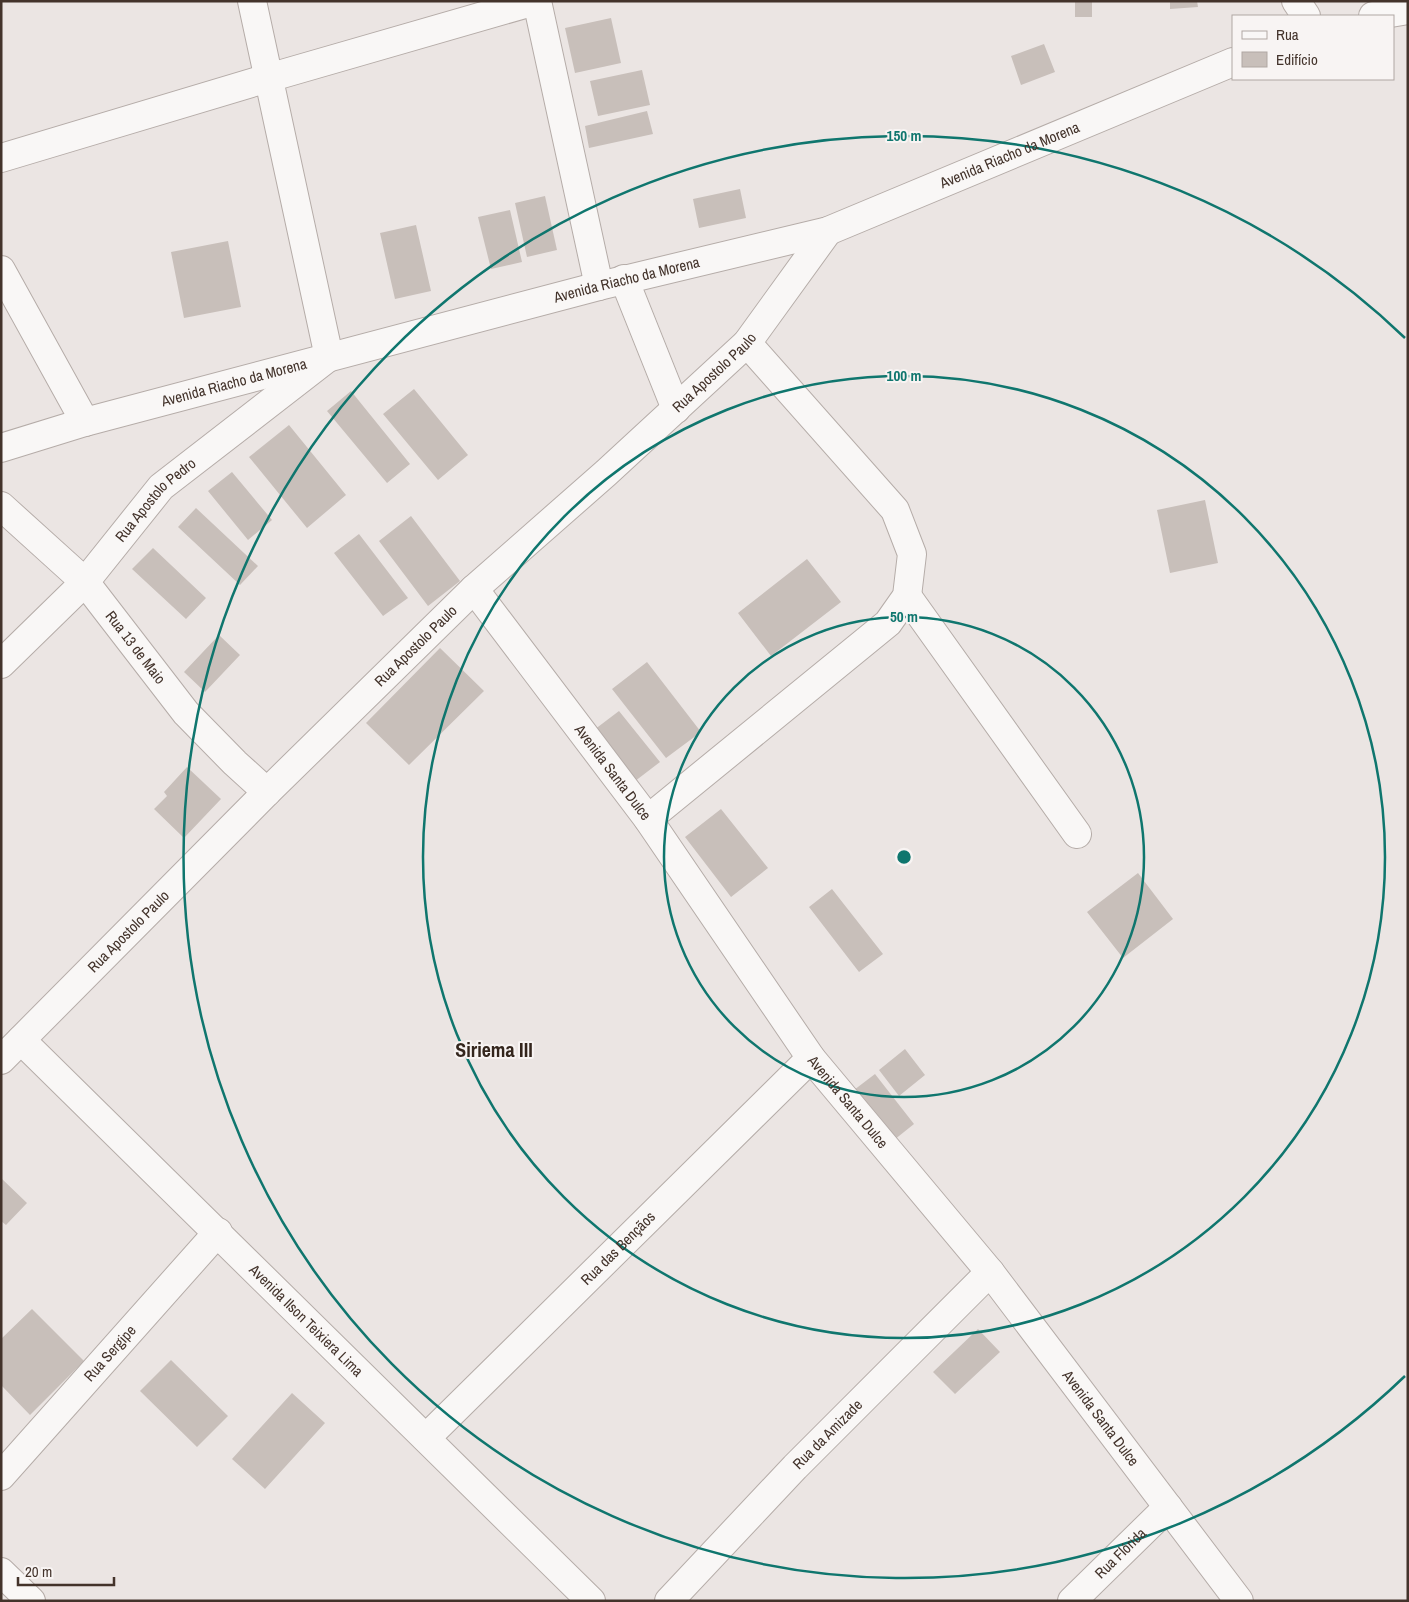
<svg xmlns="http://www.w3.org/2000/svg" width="1409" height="1602" viewBox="0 0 1409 1602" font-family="'Archivo Narrow',sans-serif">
<rect width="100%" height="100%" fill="#ebe5e3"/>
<!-- building -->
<path fill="#c8bfba" d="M1075 1H1092V17H1075Z
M1170 1H1197L1198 7 1170 9Z
M611 18 621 63 575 73 565 28Z
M1044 44 1055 72 1021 85 1011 56Z
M642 70 650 105 598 116 590 81Z
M647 111 653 134 589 148 585 126Z
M740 189 746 218 699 228 693 199Z
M545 196 557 250 527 257 515 203Z
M510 210 522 262 491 269 478 217Z
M416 225 431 291 395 299 380 233Z
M228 241 241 307 184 318 171 252Z
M414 389 468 455 438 480 383 414Z
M351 391 410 464 387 483 327 411Z
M289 425 346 495 307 528 249 457Z
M232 472 272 520 248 540 208 491Z
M1205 500 1218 563 1170 573 1157 510Z
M196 508 258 566 240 585 178 527Z
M411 516 460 581 428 606 379 541Z
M359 534 408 598 383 616 334 553Z
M153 548 206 598 186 619 132 569Z
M807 559 841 602 771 656 738 613Z
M219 635 240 655 205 692 184 672Z
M440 648 484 691 409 765 366 723Z
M647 662 701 732 666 758 612 689Z
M619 711 660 762 626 788 586 736Z
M187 767 221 799 184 838 154 809 167 796 164 792Z
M721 809 768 868 731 897 685 837Z
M1138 873 1173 919 1123 958 1087 912Z
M832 889 883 954 859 972 809 907Z
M905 1049 925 1075 899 1096 879 1070Z
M875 1074 914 1124 894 1140 854 1090Z
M1 1178 27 1203 6 1225 1 1221Z
M32 1309 84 1361 30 1415 1 1385V1339Z
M978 1329 1000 1352 955 1394 933 1372Z
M171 1360 228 1416 197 1447 140 1391Z
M292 1393 325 1423 265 1489 232 1459Z"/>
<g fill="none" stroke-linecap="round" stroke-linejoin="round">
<defs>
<g id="minor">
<path d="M537 1 599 286"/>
<path d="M1296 1 1306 16"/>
<path d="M1373 16 1408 10"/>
<path d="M1 158 268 78 535 1"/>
<path d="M1 270 85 422"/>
<path d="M624 279 676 409"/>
<path id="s1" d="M1 448 85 422 599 286 828 231 1233 62"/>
<path id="s2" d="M1 506 85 582 186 713 235 763 267 792"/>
<path id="s3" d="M474 589 648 819 811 1058 990 1272 1239 1601"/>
<path d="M907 596 1077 834"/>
<path id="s4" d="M1 664 85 582 161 487 329 357 252 1"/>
<path d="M648 819 888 623 907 596 912 554 895 510 747 343"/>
<path id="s5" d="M21 1040 591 1601"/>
<path id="s6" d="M1 1060 267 792 474 589 606 473 747 343 828 231"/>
<path id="s7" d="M426 1438 811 1058"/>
<path id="s8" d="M1 1476 218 1232"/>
<path d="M1 1572 31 1601"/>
<path id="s9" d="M669 1601 795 1467 990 1272"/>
<path id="s10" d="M1072 1601 1168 1507"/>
</g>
</defs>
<!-- minor casing -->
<use href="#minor" stroke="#b5aca8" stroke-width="30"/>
<!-- minor -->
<use href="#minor" stroke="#f9f7f6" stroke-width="28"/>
</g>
<!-- distance rings -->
<g fill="none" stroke="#0f766e" stroke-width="2.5">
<circle cx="904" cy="857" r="240"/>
<circle cx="904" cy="857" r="481"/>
<path d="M1405 1376A721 721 0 1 1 1405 338"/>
</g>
<g text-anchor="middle" stroke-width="4" stroke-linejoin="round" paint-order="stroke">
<!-- street labels -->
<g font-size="15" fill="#43332b" stroke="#f8f4f3">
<text dy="5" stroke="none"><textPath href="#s1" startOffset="1052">Avenida Riacho da Morena</textPath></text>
<text dy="5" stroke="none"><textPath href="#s1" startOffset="648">Avenida Riacho da Morena</textPath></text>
<text dy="5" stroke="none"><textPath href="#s6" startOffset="991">Rua Apostolo Paulo</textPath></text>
<text dy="5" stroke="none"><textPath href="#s1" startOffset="242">Avenida Riacho da Morena</textPath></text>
<text dy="5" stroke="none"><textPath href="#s4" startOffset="226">Rua Apostolo Pedro</textPath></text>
<text dy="5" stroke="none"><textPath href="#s6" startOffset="586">Rua Apostolo Paulo</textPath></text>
<text dy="5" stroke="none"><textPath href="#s2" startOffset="196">Rua 13 de Maio</textPath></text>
<text dy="5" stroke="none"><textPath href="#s3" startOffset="230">Avenida Santa Dulce</textPath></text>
<text dy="5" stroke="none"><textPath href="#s6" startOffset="181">Rua Apostolo Paulo</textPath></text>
<text dy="5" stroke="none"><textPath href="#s3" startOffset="635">Avenida Santa Dulce</textPath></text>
<text dy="5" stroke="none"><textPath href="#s7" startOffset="270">Rua das Bençãos</textPath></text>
<text dy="5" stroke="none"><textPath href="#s5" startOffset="400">Avenida Ilson Teixiera Lima</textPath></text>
<text dy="5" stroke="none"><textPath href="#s8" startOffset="164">Rua Sergipe</textPath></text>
<text dy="5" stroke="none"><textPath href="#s3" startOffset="1040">Avenida Santa Dulce</textPath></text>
<text dy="5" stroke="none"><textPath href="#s9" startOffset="230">Rua da Amizade</textPath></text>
<text dy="5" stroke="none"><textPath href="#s10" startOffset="68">Rua Flórida</textPath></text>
</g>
<!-- district labels -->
<g font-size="20" font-weight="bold" fill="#34261d" stroke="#f8f4f3">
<text x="494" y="1057">Siriema III</text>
</g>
</g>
<circle cx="904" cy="857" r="8" fill="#0f766e" stroke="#f8f4f3" stroke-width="2.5"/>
<g font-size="15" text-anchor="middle" font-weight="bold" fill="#0f766e" stroke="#f8f4f3" stroke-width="4" stroke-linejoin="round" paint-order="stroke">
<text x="904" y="141">150 m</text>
<text x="904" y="381">100 m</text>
<text x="904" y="622">50 m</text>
</g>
<!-- border -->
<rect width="1409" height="1602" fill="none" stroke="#43332b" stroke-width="5"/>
<!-- legend -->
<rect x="1232" y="15" width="162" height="65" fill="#f8f4f3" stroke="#b0a7a3"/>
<rect x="1242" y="31" width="25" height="8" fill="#f9f7f6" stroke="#b0a7a3"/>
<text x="1276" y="40" font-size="15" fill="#43332b">Rua</text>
<rect x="1242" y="52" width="25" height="15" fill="#c8bfba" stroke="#b0a7a3"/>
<text x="1276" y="65" font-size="15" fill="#43332b">Edifício</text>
<!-- scale -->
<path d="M18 1577v8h96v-8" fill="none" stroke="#43332b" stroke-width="2.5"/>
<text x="25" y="1577" font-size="15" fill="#43332b" stroke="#f8f4f3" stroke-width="4" paint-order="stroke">20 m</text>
</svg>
